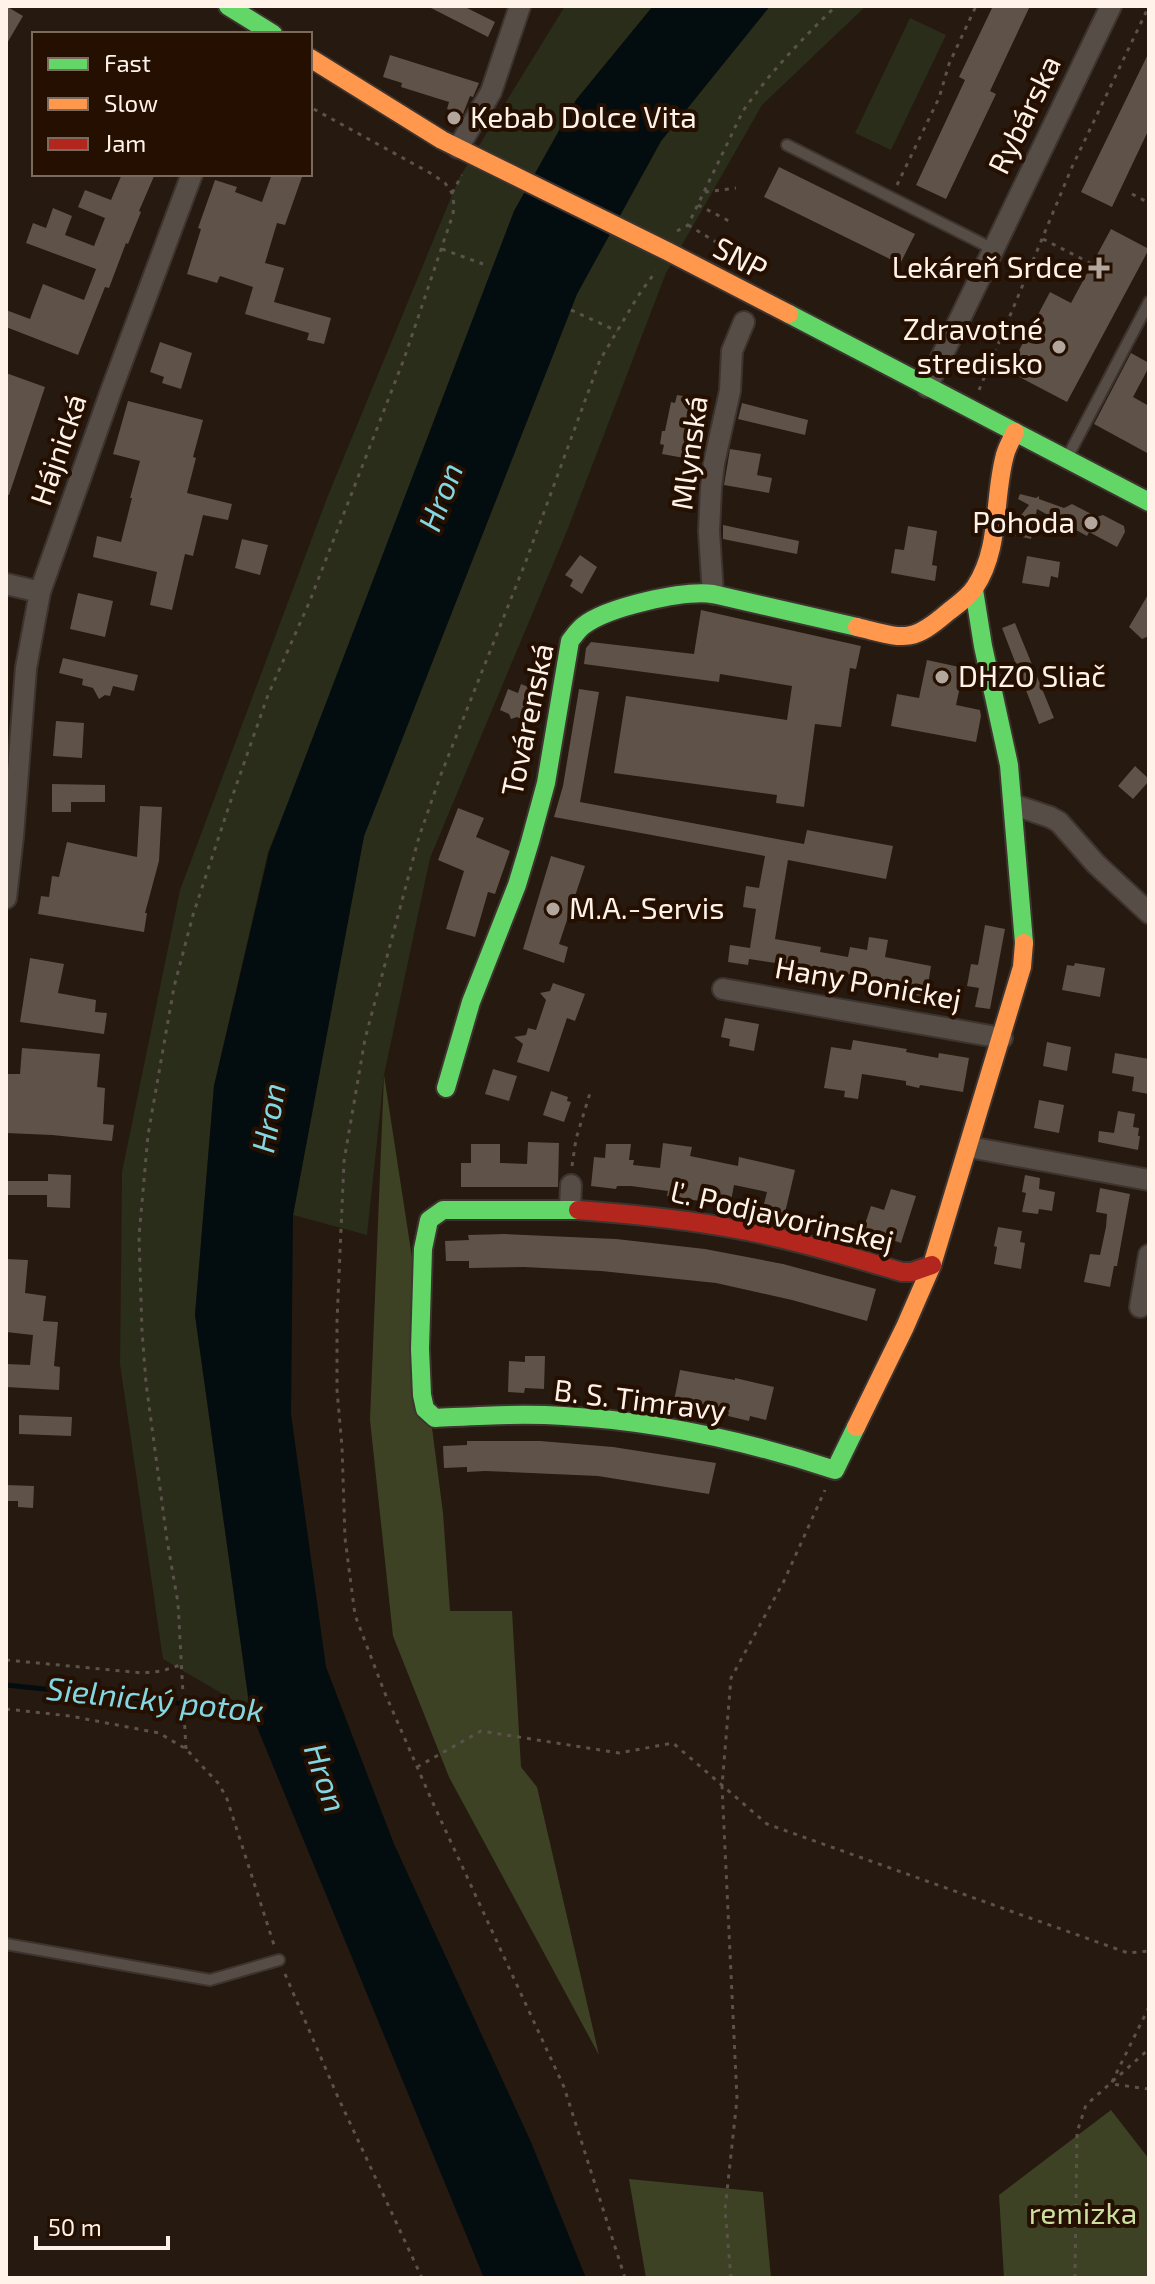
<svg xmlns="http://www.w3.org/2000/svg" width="1155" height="2284" viewBox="0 0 1155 2284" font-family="'Exo 2',sans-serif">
<rect width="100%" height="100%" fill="#26190f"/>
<!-- green -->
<path fill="#292d19" d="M565 6H653L576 100 268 852 214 1086 195 1315 250 1710 163 1659 120 1364 122 1172 180 890 327 498 459 178Z
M770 6H866L762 105 666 273 567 531 430 858 384 1075 367 1235 293 1215 364 836 577 294 661 141Z
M910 18 946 35 891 150 855 133Z"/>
<!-- forest -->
<path fill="#3c4223" d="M384 1075 421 1316 430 1412 443 1513 450 1611H512L521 1767 537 1787 599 2055 449 1777 393 1636 370 1420Z
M1111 2110 1149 2159V2278H1004L999 2195Z
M629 2179 763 2192 771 2278H646Z"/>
<!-- water -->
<path fill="#030d0f" d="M653 6H770L661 141 577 294 364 836 293 1215 291 1414 326 1667 394 1844 531 2142 586 2278H484L250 1710 195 1315 214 1086 269 852 514 211 576 100Z"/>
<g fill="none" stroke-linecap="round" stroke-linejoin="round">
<!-- stream -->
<path stroke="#030d0f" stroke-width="5" d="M6 1685 256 1711"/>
</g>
<!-- building -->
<path fill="#5e5249" d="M6 6 23 16 6 45Z
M427 6H463L495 22 488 37Z
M993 6H1030L990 91 996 94 946 199 916 185 965 80 959 77Z
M1149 52V129L1112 207 1081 192Z
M390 55 479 83 473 97 470 96 463 114 447 109 449 102 401 87 402 83 383 77Z
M779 167 915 234 900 264 764 197Z
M122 174H155L139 211 141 212 128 244 126 243 109 288 105 287 78 355 6 327V310L30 319 43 284 84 300 96 269 26 243 33 223 46 228 53 208 72 216 65 235 94 246 105 218 78 207 85 190 111 200Z
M272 174H303L285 225 277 223 265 263 284 268 274 302 331 318 324 344 307 340 309 333 245 314 253 287 220 276 217 283 187 274 201 229 198 228 215 180 237 187 235 192 262 202Z
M1111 229 1149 249 1067 402 1008 371 1050 292 1071 303Z
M160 342 192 353 181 389 162 383 164 377 150 372Z
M1131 353 1149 363V367L1133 397 1149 406V454L1094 424Z
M6 373 45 387 9 495H6Z
M677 395 710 401 702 442 698 441 696 448 692 447 690 459 662 454 664 445 660 444 662 431H665L671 402 675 403Z
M128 401 203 420 193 457 196 458 187 493 232 504 228 520 203 515 193 556 185 554 172 610 150 605 157 572 93 557 97 536 121 542 132 498H130L140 461 113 454Z
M742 403 808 420 805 435 738 419Z
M730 449 761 454 757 475 772 478 769 493 724 485Z
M1020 494 1036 498 1039 496V499L1064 508 1072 504 1097 517 1103 515 1124 526 1125 532 1117 547 1089 532 1087 536 1037 509 1031 539 1010 534 1013 519 1022 514 1029 505 1018 499Z
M723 525 799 541 797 554 723 539Z
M908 526 937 531 932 565 937 566 935 581 891 573 895 549 904 550Z
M242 539 268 545 260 575 235 568Z
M580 555 597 567 582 594 570 586 573 580 565 575Z
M1027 556 1060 562 1058 578 1051 576 1049 587 1022 583Z
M78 593 113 601 105 637 70 629Z
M1149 593V636L1142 639 1129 627Z
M701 610 861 646 856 669 850 668 841 727 815 724 804 807 776 803 777 795 614 773 626 696 787 720 792 686 720 674 719 682 584 664 586 648 591 642 694 654Z
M1015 623 1054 718 1039 724 1002 628Z
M63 658 138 675 134 691 113 686 110 696 105 695 99 699 93 688 82 685 83 679 59 673Z
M927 660 964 668 956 705 980 710 981 716 976 742 891 726 897 694 919 698Z
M521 684 538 691 527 721 517 717 511 719 509 714 500 710 508 689 518 693Z
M579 689 599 692 580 802 804 844 807 830 893 846 886 879 788 860 775 939 821 947 820 952 848 957 850 947 867 950 869 937 888 940 885 957 931 966 926 997 867 986 869 977 817 970 815 979 794 975 796 966 749 959 748 965 728 962 730 945 750 948 756 909 743 907 746 886 759 888 765 856 554 817 563 786Z
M56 721 84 723 82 758 53 756Z
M1135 766 1149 779V781L1133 799 1118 786Z
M52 784 105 785V802H71V812H52Z
M140 806 162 807 159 861 145 913H147L144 932 38 914 41 896 49 897 52 876 59 877 67 842 137 857Z
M458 808 484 818 476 837 510 851 495 894 488 892 475 937 446 929 464 871 438 860Z
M551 856 585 866 559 944 568 947 564 963 523 949Z
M985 925 1005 929 990 1009 975 1007 979 988 967 986 971 964 978 965Z
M30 958 64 964 58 993 96 1000 95 1012 107 1013 104 1034 20 1022Z
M1075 963 1105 968 1100 997 1062 990 1067 965 1074 966Z
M553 983 585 994 575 1021 567 1018 549 1072 517 1062 523 1044 514 1037 526 1035 528 1028 536 1030 546 1000 540 993 550 991Z
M725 1018 759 1024 754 1051 729 1046 730 1039 721 1037Z
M853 1040 907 1049 906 1052 938 1058 939 1053 969 1058 963 1092 920 1085 919 1088 906 1085V1081L862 1074 858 1099 844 1097 845 1091 824 1088 831 1047 851 1050Z
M1047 1042 1071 1047 1067 1071 1043 1066Z
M22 1048 100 1054 97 1087 105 1088 103 1124 114 1125 112 1141 52 1135 6 1133V1074H20Z
M1115 1053 1149 1059V1094L1132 1091 1134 1077 1112 1073Z
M493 1069 517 1076 509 1101 485 1094Z
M551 1091 568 1097 567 1101 571 1102 564 1122 543 1115Z
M1039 1100 1064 1105 1059 1133 1034 1128Z
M1118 1111 1135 1114 1133 1127 1139 1128 1138 1136H1140L1138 1150 1098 1142 1099 1131 1114 1133Z
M528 1142 559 1143 558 1187H461V1163H471V1144H500V1163L527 1164Z
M663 1143 692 1147 690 1156 738 1166 739 1157 795 1170 784 1217 762 1212 767 1192 734 1185 731 1201 721 1199 720 1204 667 1196 668 1191 631 1186H617L616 1189 591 1186 594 1157 605 1158 606 1144H631L629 1160H634L633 1165 660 1168Z
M48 1174 71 1175 70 1208 47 1207V1195H6V1181H48Z
M1025 1175 1040 1178 1039 1189 1055 1192 1052 1211 1039 1209 1038 1214 1022 1212 1026 1193 1022 1192Z
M1100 1188 1130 1194 1117 1266H1114L1110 1287 1084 1282 1090 1254 1100 1255 1106 1227 1107 1214 1096 1212Z
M891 1189 916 1196 901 1243 878 1235 876 1241 861 1236 871 1206 884 1210Z
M998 1227 1022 1231 1020 1242 1025 1243 1021 1269 994 1264 997 1247 994 1246Z
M505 1234 616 1239 705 1249 783 1264 876 1289 867 1321 792 1300 716 1283 601 1271 524 1267 469 1268V1261H446L445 1241 469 1240 468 1235Z
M6 1259 28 1260 25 1293 46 1296 43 1321 58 1322 54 1366 60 1367 59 1390 6 1387V1364L30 1365 33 1335 6 1332Z
M525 1356H545L544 1389 525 1388 524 1393 508 1392 509 1361 525 1362Z
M680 1370 735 1380V1378L774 1387 766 1420 750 1416 749 1421 728 1416 729 1412 695 1405 694 1410 673 1406Z
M19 1415 72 1417 71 1436 19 1434Z
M467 1441H540L613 1447 716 1463 709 1494 598 1476 485 1471 467 1472V1467L444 1468 443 1446 467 1445Z
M6 1485 34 1486 33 1508 18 1507V1501H6Z"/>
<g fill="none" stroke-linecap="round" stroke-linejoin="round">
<defs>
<path id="lane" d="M787 145 993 249
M1068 456 1149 302
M6 1944 210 1980 279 1960"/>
<path id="street" d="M458 148 491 92 520 6
M927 387 1111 6
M6 584 40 592
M713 594 709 531 711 488 714 463 730 391 732 351 744 322
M1014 805 1050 817 1059 822 1096 864 1149 913
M6 898 13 836 26 668 40 592 111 391 192 174
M723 989 1002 1038
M969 1147 1149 1180
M570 1209 571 1185
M1140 1307 1149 1255"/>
<path id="fast" d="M228 6 273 34
M789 314 1149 502
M974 590 983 646 1009 765 1024 943
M446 1088 471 1002 517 885 530 842 546 783 570 641C574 636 578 630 583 626 607 607 683 590 713 594L857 627
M578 1210H443L429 1220 423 1249 420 1349 422 1395 425 1409 435 1418C478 1416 521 1413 564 1416 657 1421 747 1441 835 1470L856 1427"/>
<path id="slow" d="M310 58 442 140 667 251 789 314
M857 627C903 638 910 645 948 612 957 605 969 597 975 587 1001 548 993 498 1005 455 1007 447 1012 439 1015 432
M856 1427 905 1327 932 1265 1022 967 1024 943"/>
<path id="jam" d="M578 1210C631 1214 684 1219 736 1229 792 1239 847 1256 902 1272H912L932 1265"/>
</defs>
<!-- lane casing -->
<use href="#lane" stroke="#3e342f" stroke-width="14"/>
<!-- street casing -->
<use href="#street" stroke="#3e342f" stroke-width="24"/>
<!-- fast casing -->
<use href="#fast" stroke="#3e342f" stroke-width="22"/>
<!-- slow casing -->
<use href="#slow" stroke="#3e342f" stroke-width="22"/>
<!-- jam casing -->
<use href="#jam" stroke="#3e342f" stroke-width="22"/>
<!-- path -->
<path stroke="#5b524b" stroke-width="3" stroke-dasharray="4 6" stroke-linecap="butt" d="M897 185 939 98 949 64 976 6
M705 192 736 188
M452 193 462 175
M1132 194 1149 203
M698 205 733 223
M688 225 731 251 730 260
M677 231 688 225 743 111C770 72 803 38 836 6
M1043 239 1092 264
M442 249 483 264
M571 310 617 331
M979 390 1072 167 1149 6
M572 1166 576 1139 590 1093
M6 1660 143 1673 162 1671 180 1665
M6 1709 70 1716 159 1733 186 1749 219 1784 227 1799 275 1948
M186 1749 178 1603 167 1540 146 1383 142 1331 139 1236 148 1135 174 987 193 915 230 803 268 695 309 603 404 359 453 214 454 205 452 193 445 183 432 174 310 107
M417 1767 481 1731 619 1753 673 1743 767 1824 1128 1953 1149 1951
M285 1974 337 2095 422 2278
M1149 2007 1111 2084 1149 2089
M625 2278 564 2087 432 1801 384 1691 355 1615 345 1538 342 1447 337 1390V1321L344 1161 365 1039 419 837 440 777 526 561 600 360 638 296 656 271
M731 2278 725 2210 737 2099 722 1786 731 1678 784 1581 825 1490
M1075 2278 1077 2132 1086 2105 1149 2049"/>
<!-- lane -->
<use href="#lane" stroke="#574d47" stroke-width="10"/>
<!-- street -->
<use href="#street" stroke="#574d47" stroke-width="20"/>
<!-- fast -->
<use href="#fast" stroke="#63d668" stroke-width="18"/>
<!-- slow -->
<use href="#slow" stroke="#ff974d" stroke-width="18"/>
<!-- jam -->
<use href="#jam" stroke="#b3261e" stroke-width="18"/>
</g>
<!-- markers -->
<g fill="#b2a69d" stroke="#240f01" stroke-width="3">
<circle cx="454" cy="118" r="8"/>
<path d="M1095 256h8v8h8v8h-8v8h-8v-8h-8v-8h8z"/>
<circle cx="1059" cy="347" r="8"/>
<circle cx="1091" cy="523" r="8"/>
<circle cx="942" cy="677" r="8"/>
<circle cx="553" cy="909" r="8"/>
</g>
<g text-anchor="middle" stroke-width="8" stroke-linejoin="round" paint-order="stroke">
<!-- street labels -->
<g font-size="30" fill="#fef2e9" stroke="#240f01">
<text transform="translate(1025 115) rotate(-64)" y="10">Rybárska</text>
<text transform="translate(740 259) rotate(28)" y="10">SNP</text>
<text transform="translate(59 450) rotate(-71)" y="10">Hájnická</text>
<text transform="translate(690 453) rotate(-82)" y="10">Mlynská</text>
<text transform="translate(528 720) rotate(-78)" y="10">Továrenská</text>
<text transform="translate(868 984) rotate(10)" y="10">Hany Ponickej</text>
<text transform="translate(782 1217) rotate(13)" y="10">Ľ. Podjavorinskej</text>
<text transform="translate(640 1401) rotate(7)" y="10">B. S. Timravy</text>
</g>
<!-- poi labels -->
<g font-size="30" fill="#fef2e9" stroke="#240f01" text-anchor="start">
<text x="470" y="128">Kebab Dolce Vita</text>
<text x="1083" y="278" text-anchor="end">Lekáreň Srdce</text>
<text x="1043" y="340" text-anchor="end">Zdravotné<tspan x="1043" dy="34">stredisko</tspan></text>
<text x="1075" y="533" text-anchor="end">Pohoda</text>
<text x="958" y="687">DHZO Sliač</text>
<text x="569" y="919">M.A.-Servis</text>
</g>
<!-- park labels -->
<g font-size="30" fill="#ccdea0" stroke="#240f01">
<text x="1083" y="2224">remizka</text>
</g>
<!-- water labels -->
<g font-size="32" font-style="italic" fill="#82d7e3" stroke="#240f01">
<text transform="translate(441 497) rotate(-69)" y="11">Hron</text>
<text transform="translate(269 1118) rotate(-80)" y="11">Hron</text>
<text transform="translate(155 1700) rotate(6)" y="11">Sielnický potok</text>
<text transform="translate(325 1778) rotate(71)" y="11">Hron</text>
</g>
</g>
<!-- border -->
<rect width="1155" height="2284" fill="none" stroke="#fef2e9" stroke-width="16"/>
<!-- legend -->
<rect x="32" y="32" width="280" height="144" fill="#240f01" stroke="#7b6a5e" stroke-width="2"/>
<rect x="48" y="58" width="40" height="12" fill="#63d668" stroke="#7b6a5e" stroke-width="2"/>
<text x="104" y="72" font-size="24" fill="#fef2e9">Fast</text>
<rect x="48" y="98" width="40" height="12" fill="#ff974d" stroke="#7b6a5e" stroke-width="2"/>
<text x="104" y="112" font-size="24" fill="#fef2e9">Slow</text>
<rect x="48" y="138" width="40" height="12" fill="#b3261e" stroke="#7b6a5e" stroke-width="2"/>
<text x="104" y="152" font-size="24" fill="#fef2e9">Jam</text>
<!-- scale -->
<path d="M36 2236v12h132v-12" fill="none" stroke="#fef2e9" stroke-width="4"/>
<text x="48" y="2236" font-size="24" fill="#fef2e9" stroke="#240f01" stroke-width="6" paint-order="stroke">50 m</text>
</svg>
